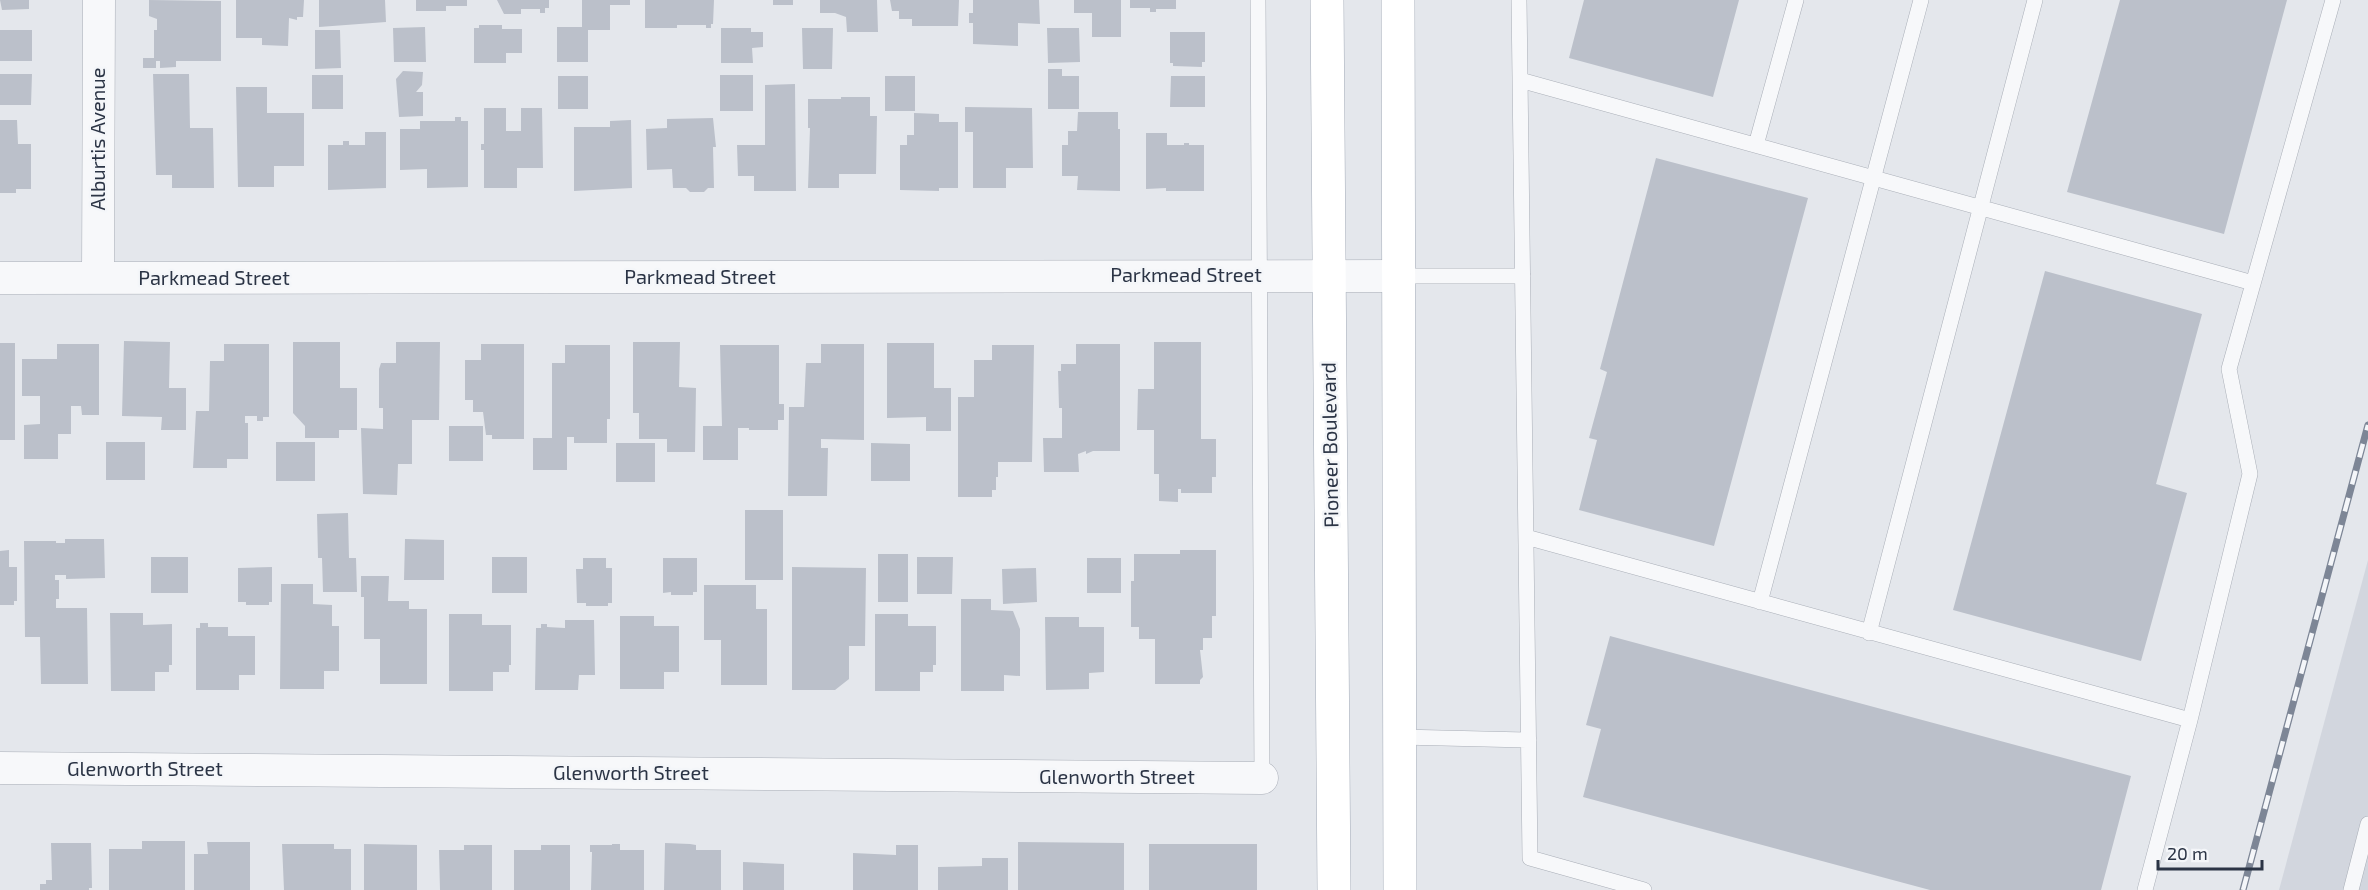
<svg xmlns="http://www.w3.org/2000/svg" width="2368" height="890" viewBox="0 0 2368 890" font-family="'Exo 2',sans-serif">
<rect width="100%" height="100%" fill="#e4e7ec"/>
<!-- built -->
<path fill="#d2d6de" d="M2368 560V890H2279Z"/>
<!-- building -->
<path fill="#bbc0ca" d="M0 0H29V9L2 10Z
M149 0 221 1V61H176V67L160 68V61H156V68H143V58H154V30H157V19L149 16Z
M236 0H304L303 17H297V20L289 18 288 46 262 45V38H236Z
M319 0H385L386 22 319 27Z
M416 0H467V6H446V11H416Z
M497 0H549V8H545V13H540V9H521V14H504Z
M582 0H630V5H610V30H588V62H557V27H582Z
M645 0H714L713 24H711V28H706V25H677V28H645Z
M773 0H793V5H773Z
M820 0H877L878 32H847L846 17 835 13H820Z
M890 0H959L958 26H912V19H899V11H892Z
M973 0H1039L1040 24 1018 23V46L973 44V23H969V13H973Z
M1074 0H1121V37H1092V13H1074Z
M1130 0H1176V9H1156V12H1150V8H1130Z
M1584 0H1739L1713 97 1569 58Z
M2120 0H2287L2224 234 2067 192Z
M479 25H502V29H522V53H506V63H474V28H479Z
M425 27 426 62H394L393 28Z
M721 28H751V32H763V47L752 48 753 63H721Z
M802 28H833L832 69H803Z
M1047 28H1079L1080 62 1048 63Z
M0 30H32V61H0Z
M315 30H340L341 68 315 69Z
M1170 32H1205V62H1202V67L1173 66V63H1170Z
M1048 69H1062V76H1079V109H1048Z
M403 71 423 72 422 85 416 92H423V116L399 117 396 79Z
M0 74H32L31 105H0Z
M153 74H189L190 128H213L214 188H172V175H156Z
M312 75H343V109H312Z
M720 75H753V111H720Z
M558 76H588V109H558Z
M885 76H915V111H885Z
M1171 76H1205V107H1170Z
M795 84 796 191H754V176H738L737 145H765V85Z
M236 87H267V113H304V166H274V187H238Z
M841 97H870V116H877L876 174H839V188H808L810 128H808V99H841Z
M965 107 1032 108 1033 168H1006V188H973V132H965Z
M484 108H506V131H521V108H542L543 168H517V188H484V150H481V144H484Z
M1078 112H1118V129H1120V191L1077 190 1078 176H1062V145H1068V131H1077Z
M914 113 939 114V122H958V188H939V191L900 190V145H907V135H914Z
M455 117H461V121H468V187L427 188V169L400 170V129H420V121H455Z
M713 118 716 147H713L714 188H708L704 192H690L686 188H673L672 169 647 170 646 129 667 128V119Z
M0 120H17L18 144H31V189H16V193H0Z
M631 120 632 188 574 191V127H610V121Z
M365 132H386V188L328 190V145H343V141H349V145H365Z
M1146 133H1167V145H1184V143H1189V145H1204V191H1166V188L1146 189Z
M1656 158 1808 198 1714 546 1579 510 1597 440 1589 438 1607 372 1600 369Z
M2045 271 2202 314 2156 484 2187 493 2141 661 1953 610Z
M124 341 170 342 169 388H186V430H161L162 417 122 416Z
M293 342H340V388H357V430H339V438H305V426L293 413Z
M396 342H440L439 420H412V464H398L397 495 363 494 361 428 383 429V408H379V369L381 363H396Z
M633 342H680L679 387 696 388 695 452H667V439H639V413H633Z
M1154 342H1201V439H1216V477H1212V493H1181V489H1178V502L1159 501V474H1154V430H1137L1138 389H1154Z
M0 343H15V440H0Z
M887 343H934V388H951V431H926V417L887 418Z
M57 344H99V415H82L81 406H71V434H58V459H24V425L40 424V396H22V359H57Z
M224 344H269V417H263V421H257V416H245V423H248V459H227V468H193L196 411H209L210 361H224Z
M481 344H524V439H492V435H486L483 412H473V400H465V360H481Z
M821 344H864V440L821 439V448H828L827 496H788L789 407H804L806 363H821Z
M1076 344H1120V451H1093L1086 454V451L1078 454 1079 472H1044L1043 438H1062V408H1059L1058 371H1061V364H1076Z
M565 345H610V419H607V443H574V437H567V470H533V438H552V363H565Z
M720 345H779V404H784V420H778V430H749V428H738V460H703V426H722Z
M992 345H1034L1032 462H998V477H996V490H992V497H958V397H974V360H992Z
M449 426H483V461H449Z
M106 442H145V480H106Z
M276 442H315V481H276Z
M616 443H655V482H616Z
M871 443 910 444V481H871Z
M745 510H783V580H745Z
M348 513 349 558H356L357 592H323L322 558H318L317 514Z
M65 539H104L105 578 66 579V575H55V580H59V599H56V608H87L88 684H41L40 637H25L24 541H56V543H65Z
M405 539 444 540V580H404Z
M9 550V567H17V601H14V605H0V551Z
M1180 550H1216V616H1212V638H1203V650H1200L1203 677 1200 680V684H1155V639H1139V627H1131V581H1134V554H1180Z
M878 554H908V602H878Z
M151 557H188V593H151Z
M492 557H527V593H492Z
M917 557H953L952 594H917Z
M583 558H606V568H612V603H608V606H586V603H577L576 569H583Z
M663 558H697V592H693V595H671V592L663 593Z
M1087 558H1121V593H1087Z
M272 567V602H269V605H246V602H238V568Z
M792 567 866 568 865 646H849V679L835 690H792Z
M1036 568 1037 602 1003 604 1002 569Z
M361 576H389L388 601H409V609H427V684H380V639H364V597H361Z
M281 584H313V604L332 605V626H339V671H324V689H280Z
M704 585H756V609H767V685H721V640H704Z
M961 599H991V610L1013 611 1020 629V676L1004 675V691H961Z
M110 613H143V625L172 624V665H169V672H155V691H111Z
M449 614H482V625H511V665H509V672H493V691H449Z
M875 614H908V626H936V665H933V672H920V691H875Z
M620 616H654V626H679V672H664V689H620Z
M1045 617H1079V627H1104V672L1089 673V689L1046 690Z
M565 620H594L595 675H579L578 690H535L536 628H541V624H547V627L565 628Z
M200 623H208V627H228V636H255V675H239V690H196V628H200Z
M1610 636 2131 776 2101 890H1930L1583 797 1601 729 1586 725Z
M142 841H185V890H109V849H142Z
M207 842H250V890H194V854H208Z
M1018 842 1124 843V890H1018Z
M51 843H91L92 888H89V890H40V884H46V880H52Z
M665 843 690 844 696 845V850H721V890H664Z
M282 844H334V849H351V890H284Z
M364 844 417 845V890H364Z
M612 844H620V850H644V890H591L592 852H590V845H612Z
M1149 844H1257V890H1149Z
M464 845H492V890H440L439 850H464Z
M541 845H570V890H514V850H541Z
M896 845H918V890H853V853L896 855Z
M982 858H1008V890H938V867L982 866Z
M743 862 784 864V890H743Z"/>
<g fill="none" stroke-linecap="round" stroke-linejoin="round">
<defs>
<path id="service" d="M1258 0 1262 778
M1519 0 1530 858 1644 890
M1520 80 2253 283
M1756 145 1796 0
M1400 276H1523
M1526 537 2190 720
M1760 602 1921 0
M1869 633 2035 0
M1400 737 1529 740
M2145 890 2190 720 2250 474 2229 369 2333 0
M2351 890 2368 824"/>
<path id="minor" d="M0 278 1400 276
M98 278 99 0
M0 768 1262 778"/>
<path id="primary" d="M1327 0 1334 890
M1398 0 1400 890"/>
</defs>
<!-- service casing -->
<use href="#service" stroke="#a9aeb7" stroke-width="16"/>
<!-- minor casing -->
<use href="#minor" stroke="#a9aeb7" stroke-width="33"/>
<!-- primary casing -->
<use href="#primary" stroke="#a3abb8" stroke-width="34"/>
<!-- service -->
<use href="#service" stroke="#f7f8fa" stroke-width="15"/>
<!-- minor -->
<use href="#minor" stroke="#f7f8fa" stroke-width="32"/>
<!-- primary -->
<use href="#primary" stroke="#fff" stroke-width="33"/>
<defs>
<path id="rail" d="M2243 890 2368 425"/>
</defs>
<!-- rail casing -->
<use href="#rail" stroke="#7d8696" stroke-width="7"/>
<!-- rail -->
<use href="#rail" stroke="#f4f6f9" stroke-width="4.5" stroke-dasharray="14" stroke-linecap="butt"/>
</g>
<g text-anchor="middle" stroke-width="5" stroke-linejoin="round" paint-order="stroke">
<!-- street labels -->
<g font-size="20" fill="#2b3445" stroke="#f4f6f9">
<text transform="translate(98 139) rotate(-90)" y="7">Alburtis Avenue</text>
<text x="1186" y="282">Parkmead Street</text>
<text x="700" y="284">Parkmead Street</text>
<text x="214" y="285">Parkmead Street</text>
<text transform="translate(1330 445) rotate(-91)" y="7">Pioneer Boulevard</text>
<text x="145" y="776">Glenworth Street</text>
<text x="631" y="780">Glenworth Street</text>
<text x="1117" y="784">Glenworth Street</text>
</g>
</g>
<!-- scale -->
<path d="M2158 860v9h104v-9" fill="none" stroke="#2b3445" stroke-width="3"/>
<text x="2167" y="860" font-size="18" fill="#2b3445" stroke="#f4f6f9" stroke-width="4.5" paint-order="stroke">20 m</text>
</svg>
